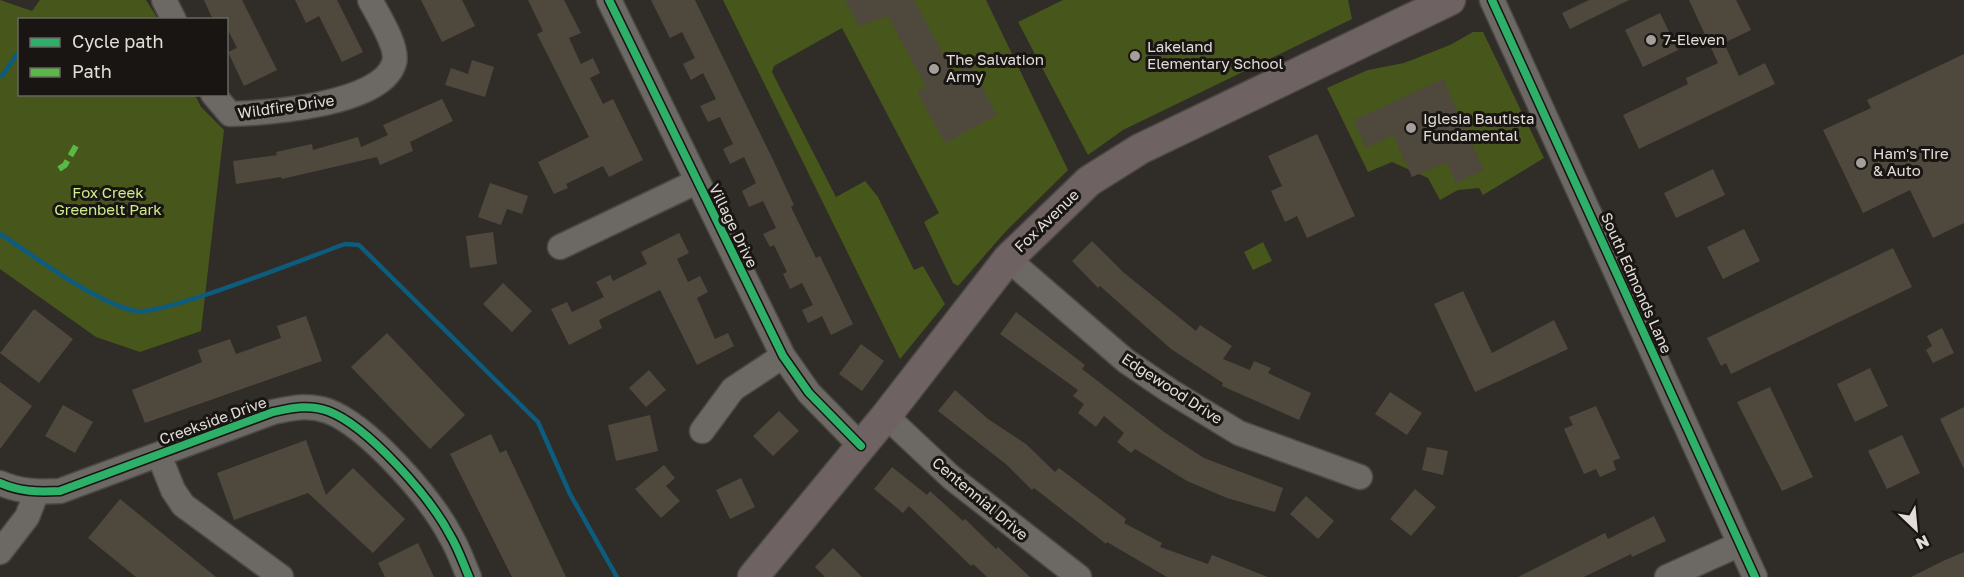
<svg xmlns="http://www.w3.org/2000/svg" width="1964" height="577" viewBox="0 0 1964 577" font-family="'Golos Text',sans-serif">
<rect width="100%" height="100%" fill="#302c28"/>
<!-- green -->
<path fill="#47561b" d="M0 0 32 11 40 0H146L158 19 20 20V94L195 95 201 107 224 130 201 331 140 352 96 337 0 269Z
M723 0H986L1068 170 1006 231 958 286 953 283 924 222 939 213 842 28 774 66 772 72 836 197 865 181 878 197 914 270 923 266 945 304 900 359Z
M1063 0H1348L1352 19 1123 130 1088 155 1018 22Z
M1473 32H1483L1544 158 1483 195 1479 188 1458 190 1440 200 1428 178 1392 162 1368 172 1327 88 1368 70 1404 63 1450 45Z
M1263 242 1272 261 1253 270 1244 252Z"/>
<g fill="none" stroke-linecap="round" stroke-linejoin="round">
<!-- stream -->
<path stroke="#0d5c7e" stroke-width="4.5" d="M2 76 20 50
M0 234C37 258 93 301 135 311 160 317 311 256 345 244L359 245 538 422 570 494 617 577"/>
</g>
<!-- building -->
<path fill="#4f483d" d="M204 0H242L277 70 244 86 228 52 237 48 226 26V20H213Z
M295 0H337L363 52 342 62 319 16 306 23Z
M421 0H462L475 26 442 42Z
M528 0H564L581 33 569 38 581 64 593 58 600 73 590 78 603 104 613 99 643 160 609 177 603 166 566 184 568 188 554 194 538 162 589 137 537 34 543 31Z
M651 0H695L775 164 794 205 791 207 816 258 820 256 853 324 831 335 822 316 808 323 802 310 813 305 802 283 790 289 783 274 787 272 774 245 770 247 763 234 776 228 763 201 749 207 742 191 756 183 744 157 730 164 723 149 733 144 720 117 708 122 700 106 716 99 703 73 691 80 683 64 695 58 682 32 670 38Z
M845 0H914L953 73 970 64 997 115 945 143 917 92 926 87 888 16 859 26Z
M1589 0H1629L1570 29 1562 13Z
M1689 0H1736L1751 30 1724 43 1739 76 1765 63 1775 84 1639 149 1623 115 1688 84 1686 78 1718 63Z
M1660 13 1678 50 1643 67 1625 30Z
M1964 54V223L1933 238 1910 190 1863 213 1823 130 1871 108 1867 100Z
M472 60 494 67 485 97 445 85 451 68 468 74Z
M1443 79 1484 170 1456 183 1447 162 1412 177 1393 135 1366 148 1354 120Z
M442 99 453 121 410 142 413 151 380 165 377 157 282 179 281 177 236 184 233 161 277 155 276 152 312 144 313 150 358 137 361 147 388 135 383 125Z
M1317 134 1355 216 1307 238 1297 216 1285 222 1271 191 1282 186 1268 156Z
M1713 169 1725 195 1676 218 1664 193Z
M490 183 528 196 522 214 507 209 501 225 478 217Z
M1744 229 1760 261 1723 279 1707 247Z
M493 232 497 264 470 268 466 236Z
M679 233 689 253 677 259 688 282 700 276 708 292 697 298 715 339 728 333 734 346 697 365 660 290 599 320 602 328 569 345 551 309 567 302 572 312 604 297 596 282 610 275 613 281 647 264 641 252Z
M1092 241 1123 272 1196 331 1200 325 1232 346 1223 359 1250 370 1254 361 1271 368 1268 373 1311 393 1299 420 1222 386 1223 383 1171 349 1100 286 1098 288 1072 261Z
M1893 248 1912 287 1731 374 1726 363 1721 366 1707 338Z
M503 283 532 311 512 332 483 304Z
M1463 291 1492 353 1554 320 1568 349 1475 392 1434 304Z
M34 309 73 339 39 383 0 353Z
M1016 312 1085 365 1082 369 1164 432 1204 458 1283 488 1275 512 1227 498 1187 481 1135 449 1131 453 1117 442 1124 433 1104 416 1096 427 1078 413 1084 404 1073 396 1078 390 1000 334Z
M306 316 322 361 145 423 132 390 202 362 198 350 230 339 236 354 281 338 277 326Z
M1942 328 1954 353 1933 363 1926 350 1932 346 1927 336Z
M387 333 465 415 430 449 351 367Z
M861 344 884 361 862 391 839 374Z
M1870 368 1888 406 1855 422 1837 384Z
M649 370 666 390 646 407 629 388Z
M0 382 32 406 0 449Z
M1770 387 1813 477 1782 491 1737 402Z
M955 390 988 419 1026 444 1055 472 1059 468 1126 519 1124 523 1162 543 1160 547 1208 564 1212 555 1268 577H1167L1107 542 1106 544 1034 488 1032 490 1007 465 938 411Z
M1390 392 1422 413 1407 435 1375 414Z
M63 405 93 422 75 453 45 436Z
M1596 406 1620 458 1613 461 1616 470 1600 477 1596 469 1584 474 1564 429 1573 425 1569 417Z
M1964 407V469L1940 419Z
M779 411 799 431 773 456 753 436Z
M650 415 658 451 616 461 608 425Z
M491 434 500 453 506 450 566 577H512L450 454Z
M1902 435 1920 473 1887 489 1868 451Z
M306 440 326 495 353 468 405 519 373 553 308 493 234 520 217 473Z
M1427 447 1448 451 1443 475 1422 470Z
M664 465 675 478 666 486 680 501 661 518 635 489Z
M892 467 927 495 930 491 963 521 965 519 996 549 998 547 1030 577H987L973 564 971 566 909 506 903 513 874 489Z
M741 478 755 507 730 519 716 490Z
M1415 489 1436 507 1411 536 1390 519Z
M1306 496 1334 521 1318 539 1290 514Z
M120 499 216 577H136L88 538Z
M1654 516 1666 541 1632 557 1631 554 1584 577H1518L1605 533 1608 539Z
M418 543 434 577H385L378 563Z
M833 548 862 577H825L815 567Z
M1964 552V577H1911L1943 561Z"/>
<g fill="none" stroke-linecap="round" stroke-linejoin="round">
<defs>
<path id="minor" d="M164 0 174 20
M609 0 783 356 809 393 861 446
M1492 0 1755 577
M213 94 230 114C266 113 382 105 394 63 399 48 378 15 370 0
M560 247 696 182
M1008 259 1126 361 1170 391 1239 433 1360 477
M886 416 952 478 1079 577
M702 431 733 389 783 356
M159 455 173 490 183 505 281 577
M0 483C20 492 38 492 60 491L273 412C292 408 309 404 328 411 368 426 430 497 450 535 458 548 463 563 469 577
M0 552 27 517 37 492
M1667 577 1740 544"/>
<path id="major" d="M753 577 886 416 1008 259 1089 181 1140 149 1450 0"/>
</defs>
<!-- minor casing -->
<use href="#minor" stroke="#4c4945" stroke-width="27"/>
<!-- major casing -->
<use href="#major" stroke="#4c4945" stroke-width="33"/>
<!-- minor -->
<use href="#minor" stroke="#6c6864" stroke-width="24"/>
<!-- major -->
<use href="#major" stroke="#6e6362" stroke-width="30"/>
<!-- quiet -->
<path stroke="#58b947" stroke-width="6" stroke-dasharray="12 6" stroke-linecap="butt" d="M59 169 65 165 76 146"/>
<defs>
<path id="cycleway" d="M609 0 783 356 809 393 861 446
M1492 0 1755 577
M0 483C20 492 38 492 60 491L273 412C292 408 309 404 328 411 368 426 430 497 450 535 458 548 463 563 469 577"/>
</defs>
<!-- cycleway casing -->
<use href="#cycleway" stroke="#191512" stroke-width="11"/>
<!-- cycleway -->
<use href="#cycleway" stroke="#2db169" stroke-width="8"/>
</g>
<!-- markers -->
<g fill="#a49f9a" stroke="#191512" stroke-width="2">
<circle cx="1651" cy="40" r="6"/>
<circle cx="1135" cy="56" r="6"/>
<circle cx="934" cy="69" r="6"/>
<circle cx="1411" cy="128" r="6"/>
<circle cx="1861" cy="163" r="6"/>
</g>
<g text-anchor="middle" stroke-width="6" stroke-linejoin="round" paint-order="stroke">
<!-- poi labels -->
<g font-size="15" fill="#e2ddd7" stroke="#191512" text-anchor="start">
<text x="1663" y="45">7-Eleven</text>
<text x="1147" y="52">Lakeland<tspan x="1147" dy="17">Elementary School</tspan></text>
<text x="946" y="65">The Salvation<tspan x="946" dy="17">Army</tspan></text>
<text x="1423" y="124">Iglesia Bautista<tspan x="1423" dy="17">Fundamental</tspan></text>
<text x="1873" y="159">Ham's Tire<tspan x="1873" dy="17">&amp; Auto</tspan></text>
</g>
<!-- street labels -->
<g font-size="15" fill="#e2ddd7" stroke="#191512">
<text transform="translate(286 107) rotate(-8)" y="5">Wildfire Drive</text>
<text transform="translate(1047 221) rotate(-44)" y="5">Fox Avenue</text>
<text transform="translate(733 226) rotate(64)" y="5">Village Drive</text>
<text transform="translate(1636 283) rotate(66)" y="5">South Edmonds Lane</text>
<text transform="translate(1172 389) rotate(33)" y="5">Edgewood Drive</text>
<text transform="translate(213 421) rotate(-20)" y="5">Creekside Drive</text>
<text transform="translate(980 499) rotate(40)" y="5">Centennial Drive</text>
</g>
<!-- park labels -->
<g font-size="15" fill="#d0ec8d" stroke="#191512">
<text x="108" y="198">Fox Creek<tspan x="108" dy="17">Greenbelt Park</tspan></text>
</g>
</g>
<!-- legend -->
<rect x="18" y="18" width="210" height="78" fill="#191512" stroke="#696561" stroke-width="1.5"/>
<rect x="30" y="38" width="30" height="9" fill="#2db169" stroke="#696561" stroke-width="1.5"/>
<text x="72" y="48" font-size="18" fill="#e2ddd7">Cycle path</text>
<rect x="30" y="68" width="30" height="9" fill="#58b947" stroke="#696561" stroke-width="1.5"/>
<text x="72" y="78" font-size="18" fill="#e2ddd7">Path</text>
<!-- north arrow -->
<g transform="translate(1916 529) rotate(154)" stroke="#191512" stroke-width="4.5" paint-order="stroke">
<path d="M0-4.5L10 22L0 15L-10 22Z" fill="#e2ddd7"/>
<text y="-9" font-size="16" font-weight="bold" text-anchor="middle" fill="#e2ddd7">N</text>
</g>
</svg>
